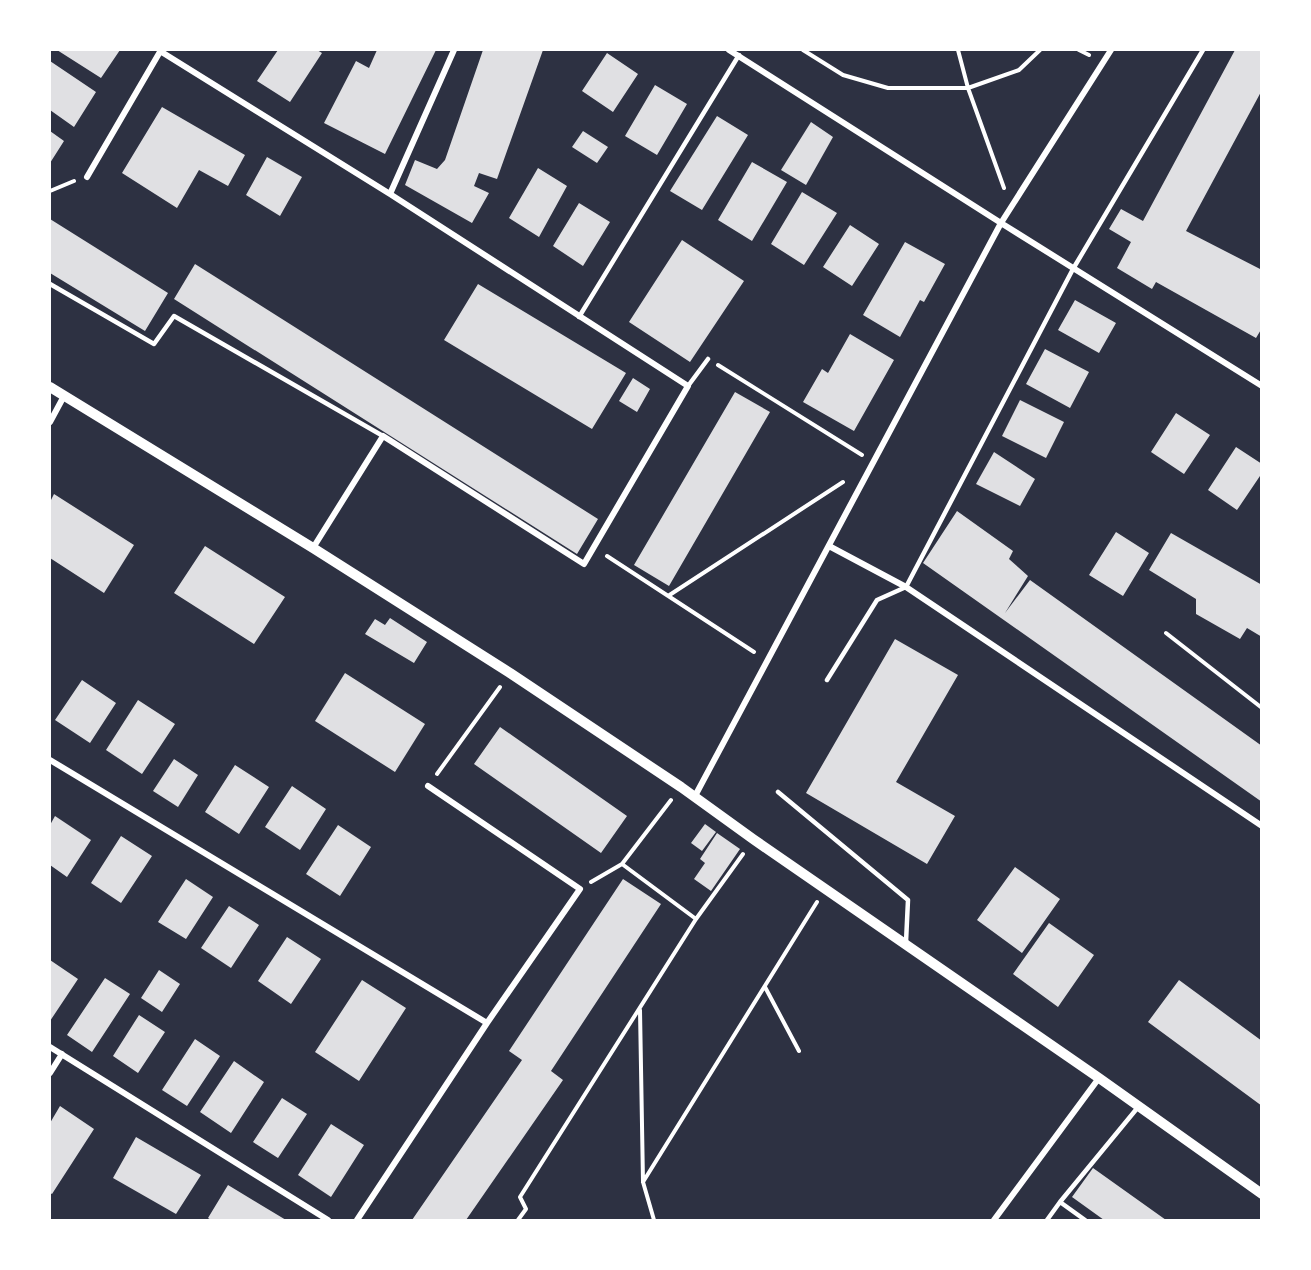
<svg xmlns="http://www.w3.org/2000/svg" width="1311" height="1270" viewBox="0 0 1311 1270" font-family="Literata,serif">
<rect width="100%" height="100%" fill="#2d3142"/>
<!-- building -->
<path fill="#e0e0e3" d="M57 50H120L101 78Z
M278 50H317L322 53 290 102 257 81Z
M377 50H436L385 154 324 123 356 61 369 68Z
M483 50H543L497 179 479 173 474 186 489 193 472 223 405 185 415 160 437 169 445 160Z
M1235 50H1262V90L1186 231 1262 270V328L1256 338 1156 282 1152 289 1117 268 1131 242 1109 229 1121 209 1143 221Z
M607 53 638 74 613 112 582 91Z
M50 61 96 92 74 127 50 110Z
M655 85 687 104 657 155 625 136Z
M162 107 245 155 228 186 199 170 177 208 122 173Z
M717 116 748 135 702 210 670 191Z
M811 122 833 137 806 185 781 170Z
M50 131 64 141 50 163Z
M583 131 608 147 597 163 572 147Z
M267 157 302 177 280 216 246 195Z
M752 162 787 182 752 241 718 220Z
M538 168 567 186 539 237 509 218Z
M802 192 837 213 804 265 771 244Z
M579 203 610 222 583 266 553 246Z
M50 219 168 293 145 331 50 273Z
M850 225 879 244 852 286 823 267Z
M682 240 744 281 690 362 629 322Z
M905 242 945 264 924 302 920 300 900 337 863 315Z
M195 264 598 519 577 554 174 299Z
M478 284 626 373 592 429 444 340Z
M1075 300 1116 323 1099 353 1058 330Z
M850 334 894 360 854 431 803 402 822 369 828 373Z
M1045 349 1089 372 1070 408 1026 384Z
M633 378 650 389 637 412 619 401Z
M735 392 770 412 669 586 634 565Z
M1020 400 1064 422 1046 458 1002 436Z
M1176 413 1210 435 1184 474 1151 452Z
M1236 447 1262 464V473L1237 510 1208 490Z
M994 452 1035 479 1020 506 976 484Z
M54 494 134 545 104 593 50 558V502Z
M957 511 1013 551 1009 559 1028 576 1005 613 1030 580 1262 746V802L923 563Z
M1116 532 1149 553 1123 596 1089 575Z
M1171 533 1262 585V637L1247 628 1240 639 1196 614V599L1149 570Z
M205 546 285 597 254 644 174 593Z
M390 618 427 642 414 663 365 634 375 619 385 625Z
M895 639 958 675 896 782 955 816 927 864 806 793Z
M345 673 425 724 395 772 315 721Z
M82 680 116 703 90 743 55 720Z
M138 700 175 724 142 774 106 750Z
M500 727 627 816 601 853 474 764Z
M174 759 198 775 178 807 153 791Z
M235 765 269 787 239 834 205 812Z
M292 786 326 809 300 850 265 827Z
M55 816 91 840 67 877 50 865V825Z
M705 824 716 832 702 851 691 843Z
M338 825 371 847 340 896 306 874Z
M717 833 740 849 711 891 694 879 705 863 700 859Z
M121 836 152 856 121 903 91 883Z
M1015 867 1060 899 1022 953 977 920Z
M186 879 213 897 186 939 158 922Z
M623 879 661 904 551 1071 563 1080 466 1220H412L522 1060 509 1051Z
M229 906 259 925 231 968 201 948Z
M1049 923 1094 955 1058 1007 1013 974Z
M287 937 321 959 291 1004 258 981Z
M50 960 78 979 50 1021Z
M159 970 180 984 162 1012 141 998Z
M105 978 130 994 92 1052 67 1035Z
M362 980 406 1008 359 1081 315 1052Z
M1179 980 1262 1041V1106L1148 1022Z
M139 1015 165 1032 138 1073 113 1056Z
M195 1039 220 1056 187 1106 162 1090Z
M234 1061 264 1082 231 1133 200 1112Z
M282 1098 307 1114 278 1158 253 1142Z
M60 1106 94 1129 52 1194 50 1193V1123Z
M331 1124 364 1145 331 1197 298 1175Z
M136 1137 201 1175 176 1214 113 1178Z
M1093 1168 1166 1220H1104L1072 1197Z
M228 1185 261 1205 286 1220H211L208 1218Z"/>
<g fill="none" stroke-linecap="round" stroke-linejoin="round">
<!-- path -->
<path stroke="#fff" stroke-width="4" d="M803 50 843 75 888 88H968L1019 70 1040 50
M958 50 968 88 1004 188
M1079 50 1089 55
M50 191 74 181
M718 365 862 455
M607 556 754 652
M668 596 843 482
M1166 633 1262 708
M437 774 500 687
M671 800 622 864 696 919
M591 882 622 864
M765 987 799 1051
M640 1010 643 1182 654 1220
M643 1182 817 902
M518 1220 526 1209 520 1197 696 919 743 854"/>
<!-- service -->
<path stroke="#fff" stroke-width="4.5" d="M50 284 154 344 174 316 383 436
M579 317 739 55
M688 386 708 359
M827 680 877 600 906 587 1073 269 1203 50
M778 792 908 900 906 942
M1060 1202 1085 1220
M1047 1220 1060 1202 1139 1106"/>
<!-- minor -->
<path stroke="#fff" stroke-width="6" d="M729 50 1001 223 1262 386
M160 51 390 194 688 386 584 564 383 436 313 548
M87 177 161 50
M390 194 454 50
M50 422 64 396
M829 546 906 587 1262 826
M50 760 487 1023
M695 796 1001 223 1111 50
M50 1047 328 1220
M50 1073 62 1054
M357 1220 487 1023 580 889 428 786
M994 1220 1099 1078"/>
<!-- tertiary -->
<path stroke="#fff" stroke-width="10" d="M50 387 313 548 510 673 681 787 753 839 1099 1078 1262 1194"/>
</g>
<!-- border -->
<rect width="1311" height="1270" fill="none" stroke="#ffffff" stroke-width="102"/>
</svg>
